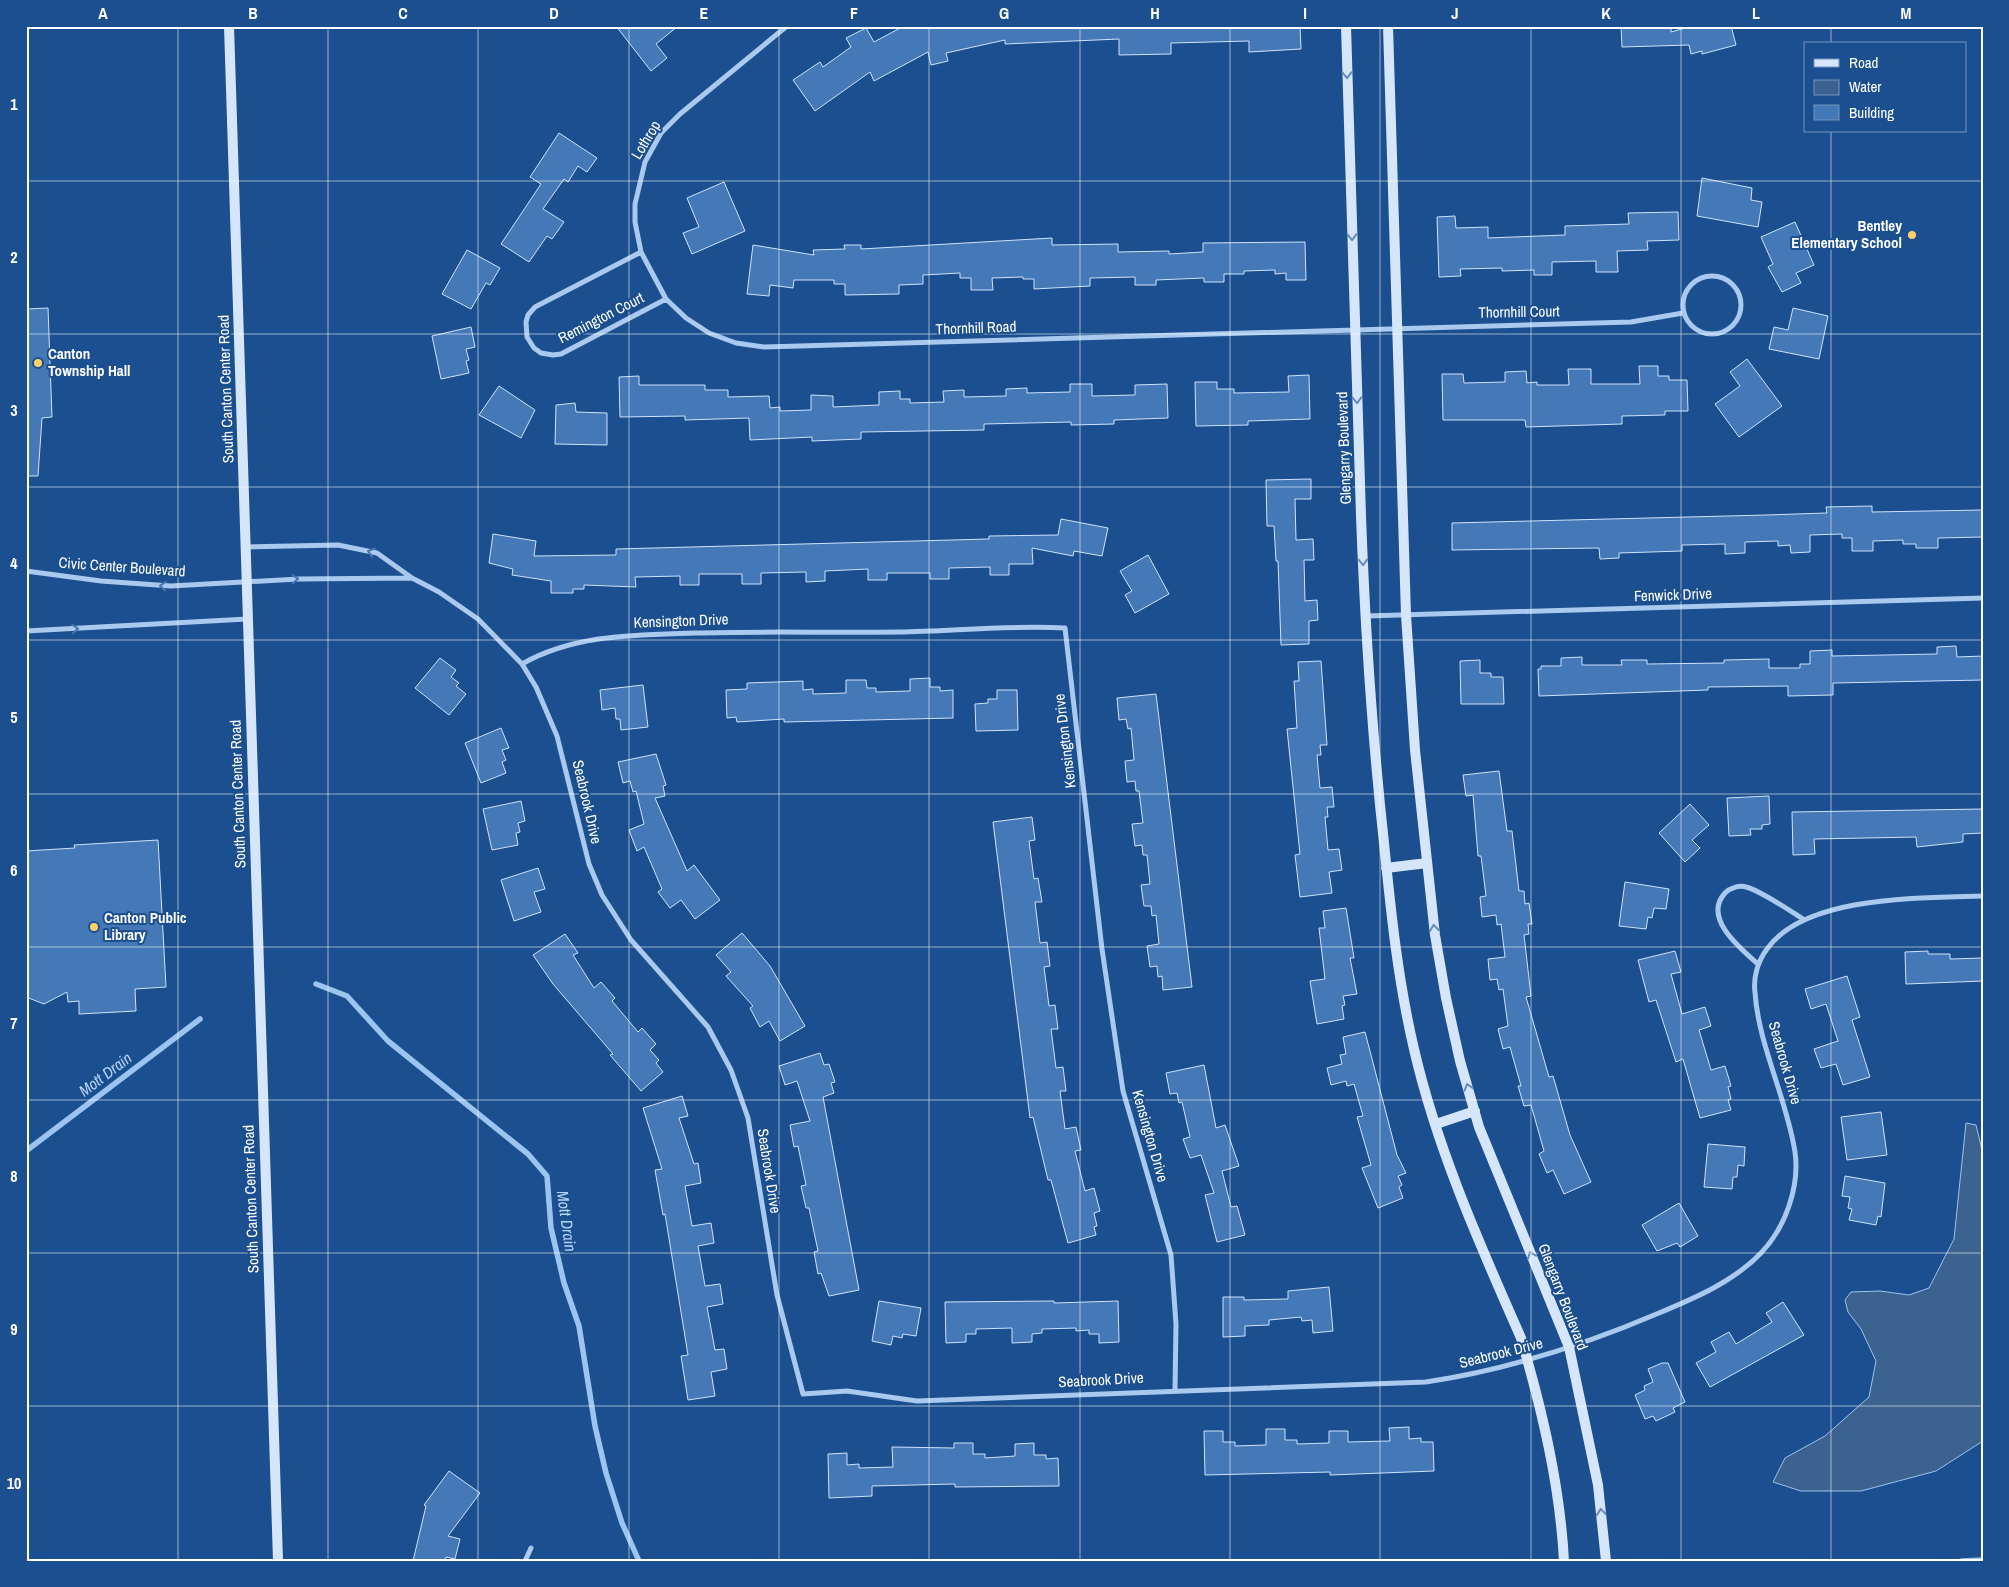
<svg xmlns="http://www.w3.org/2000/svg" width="2009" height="1587" viewBox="0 0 2009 1587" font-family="'Archivo Narrow',sans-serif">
<rect width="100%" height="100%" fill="#1b4f8f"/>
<!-- water -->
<path fill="#3c6290" stroke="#9cc4f0" d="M1966 1123 1976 1125 1983 1154V1441L1936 1471 1861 1491H1801L1773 1482 1785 1458 1825 1436 1869 1397 1876 1361 1861 1329 1848 1312 1845 1300 1851 1292 1880 1291 1909 1295 1929 1288 1954 1239Z"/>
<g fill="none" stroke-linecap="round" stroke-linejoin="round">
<!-- stream -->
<path stroke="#9cc4f0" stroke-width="5.5" d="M316 984 347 996 388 1041 528 1154 547 1176 551 1228 564 1283 579 1326 595 1426 606 1473 622 1523 639 1561
M26 1151 200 1019
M1962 1561 1983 1560"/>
</g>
<!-- building -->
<path fill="#4478b7" stroke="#cfe3fa" d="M616 26H678L656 44 667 58 651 71Z
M904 26H1300L1301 49 1249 52V41L1171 43V54L1119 55V39L1005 44V40L946 53 948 61 931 65 928 52 874 81 870 72 815 111 793 80 820 62 823 67 851 47 846 38 866 28 874 42Z
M1621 26H1671V32L1692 26H1731L1736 45 1702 54V51L1691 54 1689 45 1622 47Z
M559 133 597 158 587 172 578 166 568 182 564 179 543 209 564 222 552 239 547 236 529 262 501 244 541 184 530 177Z
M1702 178 1752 188 1751 200 1762 202 1758 227 1697 216Z
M724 182 745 231 692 254 683 233 699 227 687 198Z
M1678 212 1679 240 1647 241 1648 250 1617 251 1618 272H1596V261L1552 262V275H1534V270L1502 271V268L1460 269 1461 276 1439 277 1437 217 1455 216 1456 228 1488 227V238L1565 235V226L1629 224 1628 213Z
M1795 222 1814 265 1796 273 1801 283 1782 292 1768 267 1773 264 1761 237Z
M1052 238V245L1118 244V252L1169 251V254L1203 252V243L1305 242 1306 280H1286V273L1275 274V270L1244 271V274H1224V282H1204V278L1156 280V285H1135V277L1090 278V286L1034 289V279H1023V277L992 278 993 290H971V278H960V273L923 275V284L899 285V294L845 295V284H834V280H794L793 288 770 285 769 296 747 294 753 245 814 255 813 250 845 249 844 245H861V249Z
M467 250 500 268 490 285 486 283 471 309 442 294Z
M48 308 52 417 42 418 38 476H26V309Z
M1793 308 1828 316 1819 359 1769 349 1774 327 1788 330Z
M471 327 475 347 466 349 469 360 466 361 469 373 441 379 432 336Z
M1747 359 1782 406 1739 437 1715 404 1740 386 1730 372Z
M1639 366H1658V376H1669V380H1687L1688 411H1665V415L1622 416V424L1526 427 1525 420H1443L1442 374H1463L1464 383 1505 382V372L1526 371 1527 383 1537 382V385H1569L1568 369H1591V384H1640Z
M1309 375 1310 419 1248 421V425L1196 426 1195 382H1217V389H1234V393L1289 392 1288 376Z
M639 376V385H705V390H728V397L769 396 770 408 780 407V411L811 410V395L833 396V407L879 405V392L900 391V399H910V403L944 402 943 391 964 390V397L1006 396V389L1027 388V393L1070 392V384H1092V396L1135 395V385L1167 384 1168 418 1114 420V424L1071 425V422L984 424V430L861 432V439L812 441V437L750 440 749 418 685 420V416L620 417 619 377Z
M499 386 535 410 521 438 479 415Z
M575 403 576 412 607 413V445L555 444 556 405Z
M1311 479V499H1295L1296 540 1313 539 1314 560H1304L1305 601 1317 600 1318 620 1309 621V644L1281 645 1278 561H1276L1274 526H1267L1266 480Z
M1872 506V512L1983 510V537L1938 538V548H1916V544H1903V540L1873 541V551H1852V538H1842V534L1810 535V552L1791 553 1790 545 1778 546V541L1745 542V553L1725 554V544L1682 545V551L1619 553V558L1600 559 1599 548 1452 550V523L1766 515 1827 513 1826 507Z
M1061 519 1108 528 1102 556 1074 551 1073 556 1032 548 1033 564H1009V575H990V567L949 568V579H930V573H887V580H868V569L825 571V581L806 582V572L761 573V584H742V574H699V585H680V576L635 577 636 587 584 585V589H573V593H551V581L512 575 513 569 489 563 493 534 536 541 534 556 616 555V549L989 539V536L1058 535Z
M1148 555 1169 594 1135 613 1125 595 1132 591 1120 571Z
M1956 646 1957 657 1983 656V680L1833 683V695L1788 696V686L1708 687V690L1539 696 1538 669H1541V666H1561V658L1582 657V665H1622L1621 660H1647V664L1724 663V660L1769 659V668H1800V664H1810V651L1832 650V656L1937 654V647Z
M440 658 456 670 451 677 459 683 456 686 466 694 449 715 415 688Z
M1480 660V673H1491V677H1503L1504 704H1461L1460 661Z
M1321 661 1327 745H1320L1321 755H1317L1320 788 1332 787 1334 807H1327L1328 817H1325L1328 850 1339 849 1342 870 1329 872 1332 893 1300 897 1295 855 1300 854 1287 729 1297 728 1294 681H1299L1298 662Z
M930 678V687H940V691L953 690V718L784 722V719L737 722 736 717 727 718 726 690 747 689V683L803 681V690L813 689V694L846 693V680H866L867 688H876V692L910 691V679Z
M643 685 648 727 621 730 620 719H616L615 708 602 710 600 690Z
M997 690H1017L1018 730 976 731 975 704 988 703V699H997Z
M1156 694 1192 987 1163 990 1162 976 1158 977 1157 966 1150 967 1147 946 1159 944 1156 915 1152 916 1151 906H1144L1141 885 1150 884 1147 855H1143L1142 845 1135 846 1132 824 1143 823 1139 791H1136L1135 781 1127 782 1125 761 1134 760 1131 728 1128 729 1126 719 1119 720 1117 698Z
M501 728 509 748 502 750 506 760 502 762 506 773 481 783 465 743Z
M656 754 666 785 663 786 665 796 655 798 687 871 694 865 720 900 695 919 681 900 670 908 658 892 662 889 644 847 637 851 629 830 644 824 636 791 633 792 630 781 623 783 618 762Z
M1499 771 1507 831H1512L1519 891H1524L1525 904 1529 903 1532 924H1528L1529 934 1524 935 1531 996 1526 997 1549 1077 1553 1076 1570 1135 1591 1182 1564 1194 1553 1170 1547 1173 1539 1154 1544 1151 1531 1105 1524 1106 1518 1086H1521L1510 1047 1503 1049 1498 1029 1508 1026 1503 989 1499 990 1497 979 1490 980 1488 959 1505 957 1501 924 1497 925 1496 915 1482 917 1480 897 1486 896 1481 856H1478L1473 795 1466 796 1463 775Z
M1769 796 1770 824 1762 825V829H1750L1751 835 1729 836 1727 798Z
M521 801 525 821 518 823 520 832 516 833 518 845 492 850 483 809Z
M1690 804 1709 825 1692 840 1700 848 1685 862 1659 833Z
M1983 809V833L1963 834V842L1917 847 1916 837 1814 839 1815 854 1793 855 1792 812Z
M1032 817 1035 840 1029 841 1034 879 1038 878 1042 902H1035L1040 943 1047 942 1050 966 1044 967 1049 1006 1055 1005 1058 1029H1051L1056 1068 1063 1067 1066 1091H1060L1065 1129 1076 1127 1081 1150 1075 1151 1085 1191 1094 1188 1100 1211 1094 1213 1097 1226 1094 1227 1096 1235 1068 1243 1051 1180H1048L1033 1117 1030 1118 993 822Z
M158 840 166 987 135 989 136 1011 79 1014V1001L68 1002 67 992 44 1004 26 997V851L75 848 74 845Z
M538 868 545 889 534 892 541 912 514 921 501 880Z
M1625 882 1669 889 1666 909 1654 908 1652 918 1648 917 1646 929 1619 926Z
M1346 908 1354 958H1350L1357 994 1343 996 1345 1005 1342 1006 1344 1019 1317 1024 1310 981 1325 979 1319 928H1325L1323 911Z
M742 933 770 966 805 1026 780 1041 769 1021 760 1027 750 1008 753 1006 726 976 731 972 716 955Z
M565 934 578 953 573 955 594 988 601 982 615 998 612 1001 638 1032 642 1028 656 1044 650 1050 659 1060 656 1063 663 1072 641 1091 610 1055 613 1054 553 984 533 955Z
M1675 951 1681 972 1671 974 1682 1014 1705 1007 1711 1026 1699 1030 1711 1070 1725 1066 1731 1086 1728 1087 1731 1099 1728 1100 1731 1110 1700 1118 1683 1059 1676 1062 1656 1000 1649 1002 1638 960Z
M1928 951V954H1950V959L1983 958V981L1906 984 1905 952Z
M1847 976 1860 1017 1852 1020 1870 1077 1843 1085 1836 1064 1821 1068 1814 1049 1838 1041 1826 1004 1811 1009 1805 989Z
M1365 1032 1397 1155 1406 1173 1398 1176 1402 1185 1399 1187 1403 1198 1378 1208 1362 1168 1371 1165 1357 1117 1363 1116 1354 1084 1347 1086 1346 1081 1331 1085 1327 1068 1342 1064 1340 1055 1346 1054 1343 1037Z
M820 1053 824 1065 829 1064 835 1082 831 1083 834 1093 823 1097 859 1290 829 1296 821 1273 818 1274 814 1252 818 1251 809 1208H806L801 1186 806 1185 798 1146 794 1147 790 1125 810 1121 797 1081 785 1085 779 1066Z
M1204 1065 1216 1128 1225 1125 1239 1166 1222 1171 1231 1207 1237 1206 1245 1235 1217 1242 1205 1195 1214 1193 1201 1155 1190 1158 1183 1139 1190 1137 1182 1102 1179 1103 1177 1093 1170 1094 1166 1073Z
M682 1096 688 1116 679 1118 694 1164 698 1163 701 1183 685 1186 692 1226 711 1223 714 1243 698 1246 705 1286 720 1284 723 1304 707 1307 715 1350 724 1349 727 1369 711 1372 715 1396 688 1400 681 1356 688 1355 665 1214 663 1215 655 1170 662 1169 643 1108Z
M1881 1112 1887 1155 1847 1160 1841 1117Z
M1708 1144 1745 1147 1744 1166 1738 1165 1737 1177H1733L1732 1189 1704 1187Z
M1845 1176 1885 1183 1881 1217 1878 1216 1876 1225 1849 1220 1852 1209 1848 1208 1850 1197 1842 1196Z
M1679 1203 1698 1236 1680 1247 1677 1243 1657 1251 1642 1225Z
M1329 1287 1333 1331 1313 1333 1312 1320 1302 1321 1301 1317 1269 1320V1325L1245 1326V1336L1223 1337V1297H1244V1300L1288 1299V1291Z
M879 1301 921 1308 916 1336 903 1334 902 1338 893 1336 891 1345 872 1341Z
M1054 1301V1303L1118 1301 1119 1342 1099 1343V1334H1089V1330L1076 1331V1328L1042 1329V1333L1032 1334V1342L1012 1343V1328L976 1329V1334H966V1342L946 1343 945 1302Z
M1783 1302 1804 1335 1710 1387 1696 1363 1716 1352 1711 1342 1729 1332 1736 1344 1772 1322 1766 1313Z
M1662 1363H1668L1685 1402 1673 1408 1675 1412 1656 1421 1653 1416 1645 1419 1635 1395 1645 1390 1644 1386 1653 1382 1648 1369Z
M1409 1427V1439L1421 1438V1442H1433L1434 1471 1330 1475V1472L1205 1475 1204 1431H1223V1442H1235V1446L1266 1445V1429H1285V1440H1297V1444L1329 1443V1431H1348V1442L1390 1441 1389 1428Z
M954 1443H973V1454H985V1458L1015 1456V1444L1034 1443V1455H1046V1459L1058 1458 1059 1486 955 1487V1484L872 1486V1496L829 1498 828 1454 847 1453V1465L859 1464V1468L893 1467 892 1447 954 1448Z
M449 1471 480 1493 448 1536 460 1539 455 1559 446 1557 445 1561H413L426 1506 424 1505Z"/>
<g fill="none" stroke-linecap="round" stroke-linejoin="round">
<!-- street -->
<path stroke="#a9c9ee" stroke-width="5" d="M787 26 680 114 661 133 645 162 635 204V222L641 252 666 299 686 318 709 333 736 343 764 347 1631 322 1683 313
M641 252 535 307 528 315 526 322 527 337 534 348 541 353 553 355 561 354 666 299
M1683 305a29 29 0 1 1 58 0a29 29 0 1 1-58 0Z
M246 547 338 545 377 553 412 578 439 592 478 619 522 664 536 687 557 736 589 864 602 895 631 940 708 1027 731 1070 748 1118 777 1295 803 1394 847 1391 917 1401 1426 1382C1507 1370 1584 1345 1659 1313 1695 1298 1733 1282 1761 1253 1785 1228 1800 1187 1795 1152 1787 1099 1758 1044 1755 992 1753 977 1758 961 1767 949 1805 895 1922 898 1983 896
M26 571 101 581 171 586 299 579 412 578
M1366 616 1983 598
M26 631 247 619
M522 664C575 634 636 635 695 633 763 631 831 633 899 632 954 631 1009 625 1065 628L1102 949 1123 1091 1171 1255 1176 1324 1175 1389
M1758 964C1741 949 1702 918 1725 893 1730 888 1739 885 1746 887 1761 891 1789 910 1803 919
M525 1561 531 1548"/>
<!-- secondary -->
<path stroke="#d6e6fa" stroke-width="10" d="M229 26 278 1561
M1346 26C1351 189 1356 353 1361 516 1365 625 1372 734 1384 843 1391 913 1398 981 1414 1049 1437 1149 1480 1245 1521 1338 1542 1410 1560 1485 1564 1561
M1388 26 1406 615 1415 750 1435 935 1446 998 1460 1061 1479 1127 1569 1347 1598 1485 1606 1561
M1386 868 1427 863
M1436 1124 1475 1111"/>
</g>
<!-- one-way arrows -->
<defs><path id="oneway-chevron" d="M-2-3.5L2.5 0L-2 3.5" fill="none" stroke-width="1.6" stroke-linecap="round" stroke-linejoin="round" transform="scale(1.25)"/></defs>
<g stroke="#668bba">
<use href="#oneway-chevron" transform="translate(1347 75) rotate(88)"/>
<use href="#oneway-chevron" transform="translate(1352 237) rotate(88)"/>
<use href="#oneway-chevron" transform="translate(1357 400) rotate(88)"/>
<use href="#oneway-chevron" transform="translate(1363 562) rotate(88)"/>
<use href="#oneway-chevron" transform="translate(1434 928) rotate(-97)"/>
<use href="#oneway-chevron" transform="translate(1468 1087) rotate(-107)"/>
<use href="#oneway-chevron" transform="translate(1531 1255) rotate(-112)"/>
<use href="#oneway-chevron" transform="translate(1601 1512) rotate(-97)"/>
</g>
<g stroke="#4674ac">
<use href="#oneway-chevron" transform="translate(371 552) rotate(-164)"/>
<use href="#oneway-chevron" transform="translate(295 579) rotate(-3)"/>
<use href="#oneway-chevron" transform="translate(163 586) rotate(-176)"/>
<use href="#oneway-chevron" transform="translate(75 629) rotate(-3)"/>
</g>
<!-- grid -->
<path fill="none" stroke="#fff" stroke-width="1" stroke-opacity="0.55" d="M178 26V1561M328 26V1561M478 26V1561M629 26V1561M779 26V1561M929 26V1561M1080 26V1561M1230 26V1561M1380 26V1561M1531 26V1561M1681 26V1561M1831 26V44M1831 131V1561M26 181H1983M26 334H1983M26 487H1983M26 640H1983M26 794H1983M26 947H1983M26 1100H1983M26 1253H1983M26 1406H1983"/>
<!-- markers -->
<g fill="#ffd166" stroke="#1b4f8f" stroke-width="2">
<circle cx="1912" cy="235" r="5"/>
<circle cx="38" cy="363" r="5"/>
<circle cx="94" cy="927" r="5"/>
</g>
<g text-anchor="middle" stroke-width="4" stroke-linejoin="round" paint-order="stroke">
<!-- street labels -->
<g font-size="15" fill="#fff" stroke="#1b4f8f">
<text transform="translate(646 140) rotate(-59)" y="5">Lothrop</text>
<text transform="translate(1519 312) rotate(-1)" y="5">Thornhill Court</text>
<text transform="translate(601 318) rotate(-27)" y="5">Remington Court</text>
<text transform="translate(976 328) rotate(-2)" y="5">Thornhill Road</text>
<text transform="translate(226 389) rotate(-92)" y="5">South Canton Center Road</text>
<text transform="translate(1344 448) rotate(-92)" y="5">Glengarry Boulevard</text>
<text transform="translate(122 567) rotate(4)" y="5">Civic Center Boulevard</text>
<text transform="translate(1673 595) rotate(-2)" y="5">Fenwick Drive</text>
<text transform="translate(681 621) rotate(-2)" y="5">Kensington Drive</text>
<text transform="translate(1065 741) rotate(-97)" y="5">Kensington Drive</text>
<text transform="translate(238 794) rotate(-92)" y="5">South Canton Center Road</text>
<text transform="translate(587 802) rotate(77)" y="5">Seabrook Drive</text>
<text transform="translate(1785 1063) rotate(74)" y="5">Seabrook Drive</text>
<text transform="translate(1150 1136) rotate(74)" y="5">Kensington Drive</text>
<text transform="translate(769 1171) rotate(81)" y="5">Seabrook Drive</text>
<text transform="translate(251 1199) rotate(-92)" y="5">South Canton Center Road</text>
<text transform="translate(1563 1297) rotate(69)" y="5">Glengarry Boulevard</text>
<text transform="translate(1501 1353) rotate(-14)" y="5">Seabrook Drive</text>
<text transform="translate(1101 1380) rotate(-3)" y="5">Seabrook Drive</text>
</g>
<!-- poi labels -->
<g font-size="15" font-weight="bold" fill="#fff" stroke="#1b4f8f" text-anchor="start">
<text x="1902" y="231" text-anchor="end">Bentley<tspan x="1902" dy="17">Elementary School</tspan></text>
<text x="48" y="359">Canton<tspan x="48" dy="17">Township Hall</tspan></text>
<text x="104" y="923">Canton Public<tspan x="104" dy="17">Library</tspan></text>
</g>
<!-- water labels -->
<g font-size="16" font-style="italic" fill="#b5d3f5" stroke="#1b4f8f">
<text transform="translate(105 1074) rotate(-37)" y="6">Mott Drain</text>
<text transform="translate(567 1221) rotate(82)" y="6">Mott Drain</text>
</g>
</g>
<!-- border -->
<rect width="2009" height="1587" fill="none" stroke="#1b4f8f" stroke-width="55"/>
<!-- legend -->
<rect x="1804" y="42" width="162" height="90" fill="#1b4f8f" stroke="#7695bc"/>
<rect x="1814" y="59" width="25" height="8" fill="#d6e6fa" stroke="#7695bc"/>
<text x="1849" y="68" font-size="15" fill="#ffffff">Road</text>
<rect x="1814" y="80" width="25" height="15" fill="#3c6290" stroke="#7695bc"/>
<text x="1849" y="92" font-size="15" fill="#ffffff">Water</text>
<rect x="1814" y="105" width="25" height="15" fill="#4478b7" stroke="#7695bc"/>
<text x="1849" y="118" font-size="15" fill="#ffffff">Building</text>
<rect x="28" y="28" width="1954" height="1532" fill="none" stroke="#fff" stroke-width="2"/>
<g font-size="16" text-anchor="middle" font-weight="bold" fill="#fff">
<text x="103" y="19">A</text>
<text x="253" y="19">B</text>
<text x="403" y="19">C</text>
<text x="554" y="19">D</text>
<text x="704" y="19">E</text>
<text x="854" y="19">F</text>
<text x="1004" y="19">G</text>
<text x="1155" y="19">H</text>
<text x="1305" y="19">I</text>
<text x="1455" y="19">J</text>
<text x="1606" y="19">K</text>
<text x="1756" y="19">L</text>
<text x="1906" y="19">M</text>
<text x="14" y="110">1</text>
<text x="14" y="263">2</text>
<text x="14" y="416">3</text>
<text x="14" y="569">4</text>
<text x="14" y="723">5</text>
<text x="14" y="876">6</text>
<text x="14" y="1029">7</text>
<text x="14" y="1182">8</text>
<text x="14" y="1335">9</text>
<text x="14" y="1489">10</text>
</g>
</svg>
